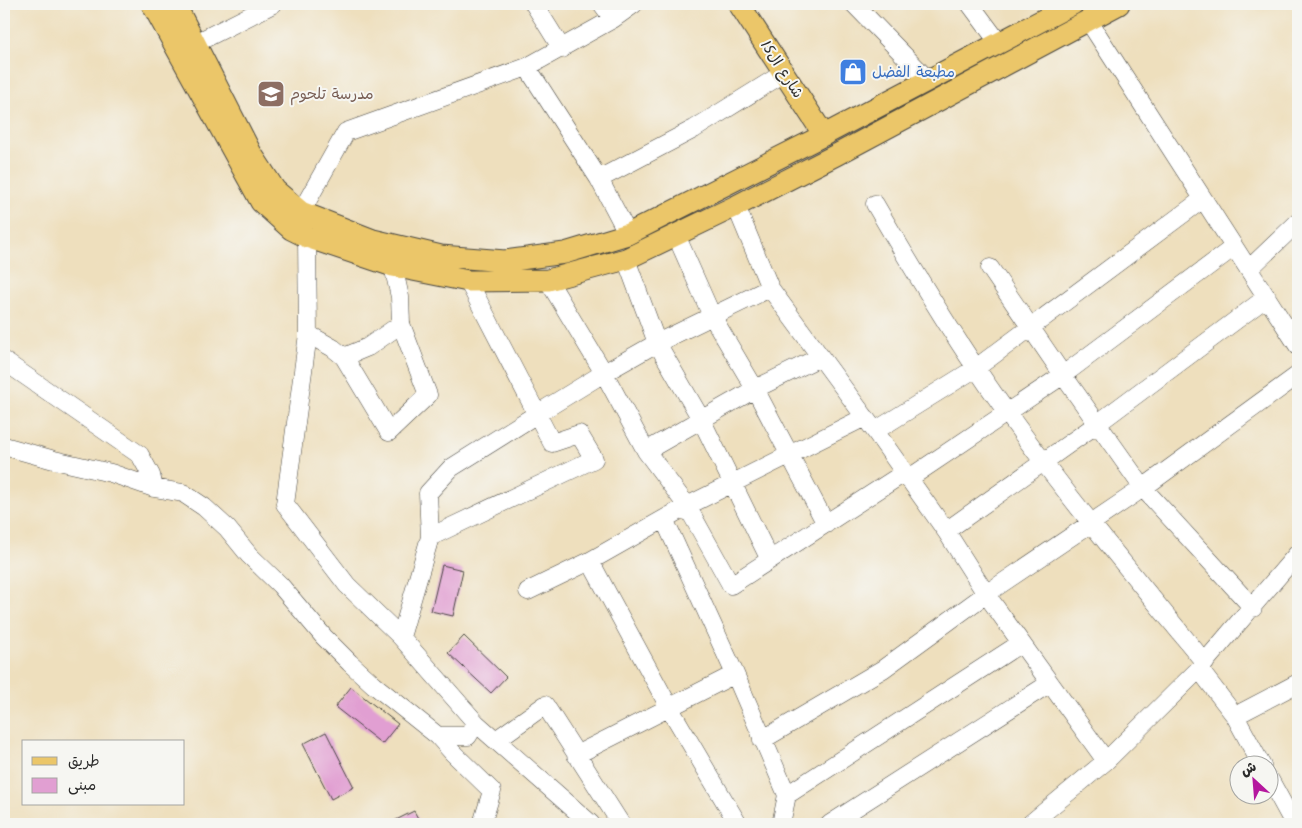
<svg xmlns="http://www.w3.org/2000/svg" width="1302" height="828" viewBox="0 0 1302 828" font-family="Kalam,'Playpen Sans Arabic',sans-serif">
<rect width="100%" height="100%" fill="#f6f6f2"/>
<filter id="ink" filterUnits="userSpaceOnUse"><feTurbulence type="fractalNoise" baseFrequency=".02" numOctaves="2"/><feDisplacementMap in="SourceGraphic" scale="10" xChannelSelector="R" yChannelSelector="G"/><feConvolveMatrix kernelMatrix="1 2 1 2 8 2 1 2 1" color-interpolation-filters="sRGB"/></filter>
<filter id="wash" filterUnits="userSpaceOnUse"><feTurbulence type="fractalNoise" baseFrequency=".0096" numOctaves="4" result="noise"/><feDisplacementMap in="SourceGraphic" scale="20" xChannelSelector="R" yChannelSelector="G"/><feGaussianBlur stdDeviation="1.12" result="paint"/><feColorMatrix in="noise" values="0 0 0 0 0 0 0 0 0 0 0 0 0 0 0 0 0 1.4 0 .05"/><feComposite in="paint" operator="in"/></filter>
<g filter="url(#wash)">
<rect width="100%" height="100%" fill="#eedfbd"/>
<g id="blocks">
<!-- building -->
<path fill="#e19fd2" d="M442 565 463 570 453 616 431 611Z
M464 636 506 677 491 693 448 653Z
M351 687 398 724 382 744 335 707Z
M326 732 354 787 331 799 303 744Z
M414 811 421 824H388Z"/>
</g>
</g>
<g filter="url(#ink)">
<use href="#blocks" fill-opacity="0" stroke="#484641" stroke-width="1"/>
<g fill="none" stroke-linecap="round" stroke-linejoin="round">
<defs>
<path id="minor" d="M534 4 562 49
M602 4 613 19
M854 4 928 80
M970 4 999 43
M1088 20 1298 346
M196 43 273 4
M527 67 599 179 628 234
M599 179 694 129 784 73
M875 204C907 259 940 315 976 368 1045 471 1127 567 1205 663
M736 206 770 288 875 431 946 531 986 594 1106 761
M301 212 346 132 527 67 613 19 634 4
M676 235 712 316 755 389 826 524
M307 237 308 334 285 504 347 585 401 637 476 723 591 824
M626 259 657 343 701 419 770 560
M990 268 1063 375 1143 488 1253 608
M1249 269 1298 222
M548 280 604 373 646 451 687 506 731 585 904 473
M308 334 333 348 344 357 368 347 401 324 400 297 393 266
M344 357 389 432 428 395 401 324
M4 361 140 455 151 475 154 488
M875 431 976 368 1203 199
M4 446 54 460 111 473 154 488 183 493 204 507 227 528 249 555 280 585 324 637 350 663 374 685 438 736 453 753 492 791 482 824
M646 451 755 389 820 357
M908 479 1063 375 1234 247
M664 519 735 674 787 795 781 824
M946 531 1097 424 1267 297
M430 537 594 459 579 434 552 443 537 414 604 373 657 343 770 288
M590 561 669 707 738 824
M528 591 590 561 687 506 865 417
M401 637 430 537 428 493 451 468 537 414 468 281
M1199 669 1235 716 1262 766
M1235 716 1298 683
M438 736H468L476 723
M496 740 545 705 621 824
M762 740 883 669 986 594 1143 488 1298 375
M576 755 735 674
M1270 780 1294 824
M787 795 1021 643
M830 824 1050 683
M1030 824 1106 761 1199 669 1298 553"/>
<path id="major" d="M152 4 261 202 291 229 307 237 393 266 468 281 548 280 626 259 736 206 836 155 1119 4
M175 4 251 153 275 190 301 212 373 240 441 256 505 261 565 253 628 234 824 135 1073 4
M739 4 824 135"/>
</defs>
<!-- minor casing -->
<use href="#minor" stroke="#484641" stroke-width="19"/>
<!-- major casing -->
<use href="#major" stroke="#484641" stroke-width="23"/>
<!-- minor -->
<use href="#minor" stroke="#fff" stroke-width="18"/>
<!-- major -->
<use href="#major" stroke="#ebc669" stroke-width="21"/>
</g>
</g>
<!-- icons -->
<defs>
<symbol id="shop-square" viewBox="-11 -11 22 22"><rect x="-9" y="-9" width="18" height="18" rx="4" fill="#3f7fe0" stroke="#f6f6f2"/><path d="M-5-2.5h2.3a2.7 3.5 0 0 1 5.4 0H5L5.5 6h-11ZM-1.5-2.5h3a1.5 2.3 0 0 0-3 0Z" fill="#fff"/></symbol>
<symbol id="school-square" viewBox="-11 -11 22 22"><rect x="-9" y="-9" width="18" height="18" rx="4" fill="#8d6e63" stroke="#f6f6f2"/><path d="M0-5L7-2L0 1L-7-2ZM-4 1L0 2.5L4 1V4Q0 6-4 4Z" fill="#fff"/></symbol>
</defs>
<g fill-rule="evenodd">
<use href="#shop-square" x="837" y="56" width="32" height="32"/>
<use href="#school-square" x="255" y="78" width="32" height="32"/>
</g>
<g text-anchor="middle" stroke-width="4" stroke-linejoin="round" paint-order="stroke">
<!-- street labels -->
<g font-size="15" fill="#2b2b2b" stroke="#f6f6f2">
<text transform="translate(782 69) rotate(57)" y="5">شارع ال15</text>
</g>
<!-- shop labels -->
<g font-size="15" fill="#366cbe" stroke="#f6f6f2" text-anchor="start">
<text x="872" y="77">مطبعة الفضل</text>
</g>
<!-- education labels -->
<g font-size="15" fill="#785e54" stroke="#f6f6f2" text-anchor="start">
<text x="290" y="99">مدرسة تلحوم</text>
</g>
</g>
<!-- margin -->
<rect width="1302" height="828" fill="none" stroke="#f6f6f2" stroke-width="20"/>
<!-- legend -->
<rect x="22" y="740" width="162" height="65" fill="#f6f6f2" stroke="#a5a5a2"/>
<rect x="32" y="757" width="25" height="8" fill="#ebc669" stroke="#a5a5a2"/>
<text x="68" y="766" font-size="15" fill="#2b2b2b">طريق</text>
<rect x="32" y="778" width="25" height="15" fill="#e19fd2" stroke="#a5a5a2"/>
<text x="68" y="790" font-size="15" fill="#2b2b2b">مبنى</text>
<!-- north arrow -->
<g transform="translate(1254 780) rotate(334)"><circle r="24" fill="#f6f6f2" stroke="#a5a5a2"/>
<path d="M0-4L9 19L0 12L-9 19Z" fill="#b5179e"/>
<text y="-8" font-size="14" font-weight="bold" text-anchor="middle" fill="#2b2b2b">ش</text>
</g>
</svg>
